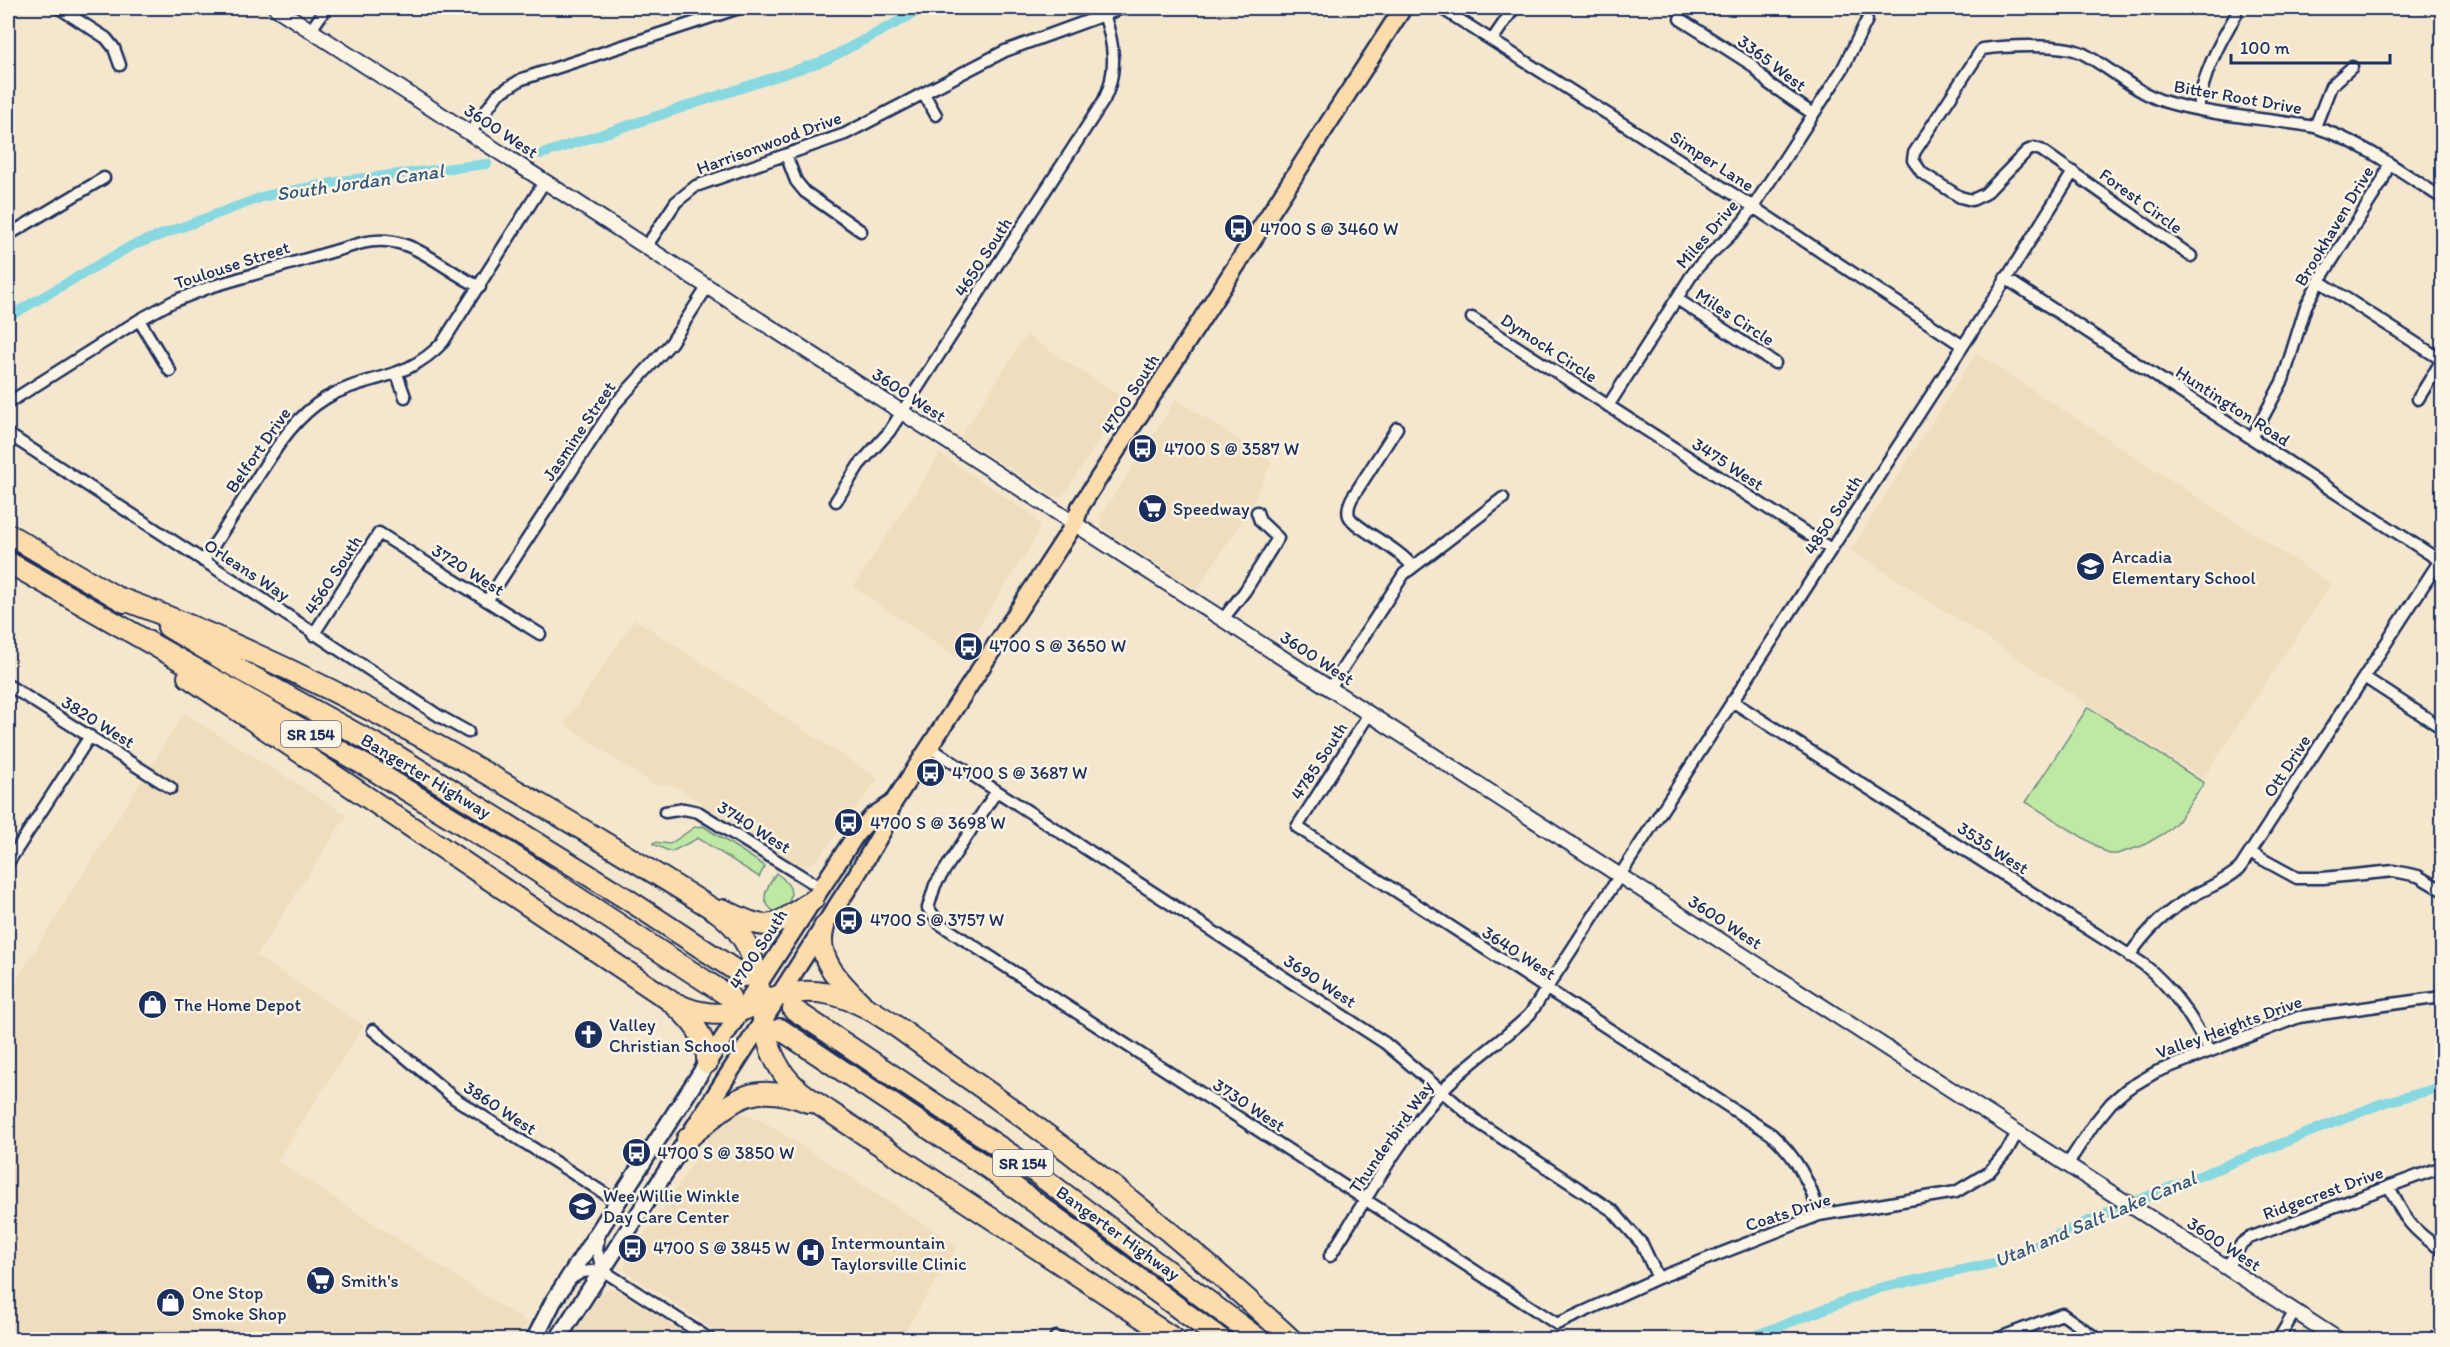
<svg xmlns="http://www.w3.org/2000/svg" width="2450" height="1347" viewBox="0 0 2450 1347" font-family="Itim,sans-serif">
<rect width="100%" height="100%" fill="#f5e7ce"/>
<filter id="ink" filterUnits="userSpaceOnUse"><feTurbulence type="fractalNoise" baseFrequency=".0167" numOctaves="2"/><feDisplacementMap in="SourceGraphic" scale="12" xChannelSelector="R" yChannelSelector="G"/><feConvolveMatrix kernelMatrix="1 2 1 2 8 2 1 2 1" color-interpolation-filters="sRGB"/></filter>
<g filter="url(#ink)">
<!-- built -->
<path fill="#f0ddbe" d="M1026 335 1125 399 1065 493 1056 497 960 437Z
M1976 353 2331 584 2203 779 1851 550Z
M1176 399 1272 462 1249 510 1197 590 1103 529 1100 523 1101 515Z
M940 454 1035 517 1040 525 1034 541 958 658 853 587Z
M635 619 878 779 817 860 805 866 797 864 678 788 666 784 654 785 564 724Z
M184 713 347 815 256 956 364 1026 277 1161 528 1323 517 1339H8V993Z
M742 1112 764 1122 958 1246 900 1339H729L625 1271 626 1259 666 1204 720 1121 728 1115Z
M610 1288 615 1289 693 1339H570L601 1293Z"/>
<!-- green -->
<path fill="#bfe8a4" stroke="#6d8c81" stroke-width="1.5" d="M2088 707 2204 783 2177 822 2165 833 2142 846 2117 854H2109L2026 802Z
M703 826 765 866 759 877 698 838 671 852 653 844 654 842 670 844 695 827Z
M776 873C796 887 794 897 781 916 758 903 763 893 776 873Z"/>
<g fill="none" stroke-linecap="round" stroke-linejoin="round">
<!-- canal -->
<path stroke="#87d8e0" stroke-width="10" d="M542 154 826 60 924 8
M8 317 131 246 265 196 348 180 487 164
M1744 1340 1879 1288 1999 1262 2106 1213 2383 1103 2442 1087"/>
<defs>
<path id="minor" d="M59 8 106 38 114 48 120 65
M1441 8 1741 199 1963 346
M1680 19 1752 65 1768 83 1813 114
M311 30 326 8
M1492 40 1514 8
M924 94 936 115
M2198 109C2203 74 2218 45 2236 15
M2315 127 2331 86 2352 67
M470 133 498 94 522 79 739 8
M786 155 796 181 805 192 861 231
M8 235 104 178
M646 247 676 202 696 186 845 134 1005 51 1123 8
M2191 256 2041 150 2034 148 2027 151 1985 194 1972 200 1960 197 1922 173 1913 160 1914 153 1982 49C2005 46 2062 43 2082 53 2111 68 2134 92 2166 102 2213 116 2266 118 2315 127 2364 143 2400 171 2442 198
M2005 278 2442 562
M2319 281 2442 360
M1677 299 1775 363
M1472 318 1831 549
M139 320 170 371
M397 374 405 397
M2418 399 2442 360
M8 403 139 320 172 302 210 287 362 243C410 231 439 268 480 287
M1608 406 1693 273C1709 252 1730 239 1746 218L1842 70 1867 20
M1397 428 1352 498C1349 504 1347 510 1349 516 1355 529 1398 547 1412 566
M8 434 255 594 439 716 468 732
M2252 438 2283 380 2306 306 2319 281 2382 182 2389 163
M836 501 859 465 889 432 1104 100C1118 71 1114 44 1104 14
M203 561C221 535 238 508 255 481 275 450 293 418 326 398 367 374 406 382 443 342L545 181
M487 601 616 403 671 343 708 286
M1223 619 1245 591 1278 538 1260 521 1257 512
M313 635 379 533 540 634
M2364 677 2442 728
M8 685 171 788
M1330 688 1404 574 1503 498
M1732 701 2143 964C2173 988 2191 1016 2209 1050
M1369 714 1297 827 1771 1134C1796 1156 1811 1183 1819 1215
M929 747 1385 1043 1479 1123 1613 1211 1642 1244 1658 1278
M996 792 935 885 928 908 940 924 1557 1324 1658 1278 1819 1215 1956 1192 1989 1172 2007 1151 2017 1133
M665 812 684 809 698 812 821 888
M2251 853 2297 878H2323L2394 871 2418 876 2442 890
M8 863 90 736
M2129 956C2146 931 2165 912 2191 897 2208 887 2225 882 2240 868L2440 560
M373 1030 454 1098 618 1202
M2067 1165 2093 1125 2111 1103 2127 1089 2156 1072 2299 1017 2442 997
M2389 1186C2404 1219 2412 1230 2442 1250
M599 1235 597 1250 602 1270
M1330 1256C1364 1203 1399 1140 1440 1093 1466 1063 1502 1042 1530 1014L1996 295 2073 172
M2227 1267 2242 1243 2249 1238 2442 1167
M569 1280 582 1272 602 1270 711 1340
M1054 1340 1056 1337 1060 1340
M1994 1340 2062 1314 2099 1340
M2278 1340 2295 1311"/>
<path id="tertiary" d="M276 8 2339 1340"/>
<path id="secondary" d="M534 1340 553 1302 707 1063
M557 1340 687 1139"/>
<path id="primary" d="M707 1063 857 833 873 816 893 803
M692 1131 856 876 883 830 893 803 1075 523 1080 507 1403 8"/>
<path id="motorway" d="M8 534 125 602
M8 562 375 771 506 851 730 997
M114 596C328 674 523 791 716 911 778 955 746 1016 781 1070 792 1088 812 1100 830 1112L1176 1340
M168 627 242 671 397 756 627 899 744 976
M188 677 669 1000C688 1016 709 1037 707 1063
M724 910C771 933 770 929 813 900
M824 927C814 958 841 983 861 1003
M677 1004C697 1014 722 1017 743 1010 756 1005 768 998 782 995 803 990 824 991 844 998 880 1010 916 1042 948 1064 1069 1147 1184 1240 1292 1340
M793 1009 1016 1158 1260 1340
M780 1029 991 1170 1222 1340
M687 1139C731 1103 748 1078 808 1102"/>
</defs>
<!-- minor casing -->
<use href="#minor" stroke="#1b2f5e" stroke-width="15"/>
<!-- tertiary casing -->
<use href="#tertiary" stroke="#1b2f5e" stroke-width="18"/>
<!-- secondary casing -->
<use href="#secondary" stroke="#1b2f5e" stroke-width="20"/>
<!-- primary casing -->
<use href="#primary" stroke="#1b2f5e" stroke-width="21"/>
<!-- motorway casing -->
<use href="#motorway" stroke="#1b2f5e" stroke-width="24"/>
<!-- minor -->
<use href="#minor" stroke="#fcf5e5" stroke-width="10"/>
<!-- tertiary -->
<use href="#tertiary" stroke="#fcf5e5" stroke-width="14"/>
<!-- secondary -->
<use href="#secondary" stroke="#fcf5e5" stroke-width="15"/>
<!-- primary -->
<use href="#primary" stroke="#fddcac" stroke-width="16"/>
<!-- motorway -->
<use href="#motorway" stroke="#fddcac" stroke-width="20"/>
</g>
</g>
<!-- icons -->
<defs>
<symbol id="bus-disc" viewBox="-11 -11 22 22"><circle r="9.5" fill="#1b2f5e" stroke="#fcf5e5"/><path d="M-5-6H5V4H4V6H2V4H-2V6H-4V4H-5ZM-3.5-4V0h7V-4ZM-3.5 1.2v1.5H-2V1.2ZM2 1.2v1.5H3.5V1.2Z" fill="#fff"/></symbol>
<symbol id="supermarket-disc" viewBox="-11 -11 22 22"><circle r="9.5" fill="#1b2f5e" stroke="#fcf5e5"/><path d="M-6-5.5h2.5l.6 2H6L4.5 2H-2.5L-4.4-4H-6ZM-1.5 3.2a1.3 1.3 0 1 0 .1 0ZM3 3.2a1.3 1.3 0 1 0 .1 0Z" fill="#fff"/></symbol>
<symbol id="school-disc" viewBox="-11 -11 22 22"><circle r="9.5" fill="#1b2f5e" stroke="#fcf5e5"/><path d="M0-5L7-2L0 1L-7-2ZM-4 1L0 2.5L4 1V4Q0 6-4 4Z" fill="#fff"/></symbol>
<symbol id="shop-disc" viewBox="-11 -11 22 22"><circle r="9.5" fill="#1b2f5e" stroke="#fcf5e5"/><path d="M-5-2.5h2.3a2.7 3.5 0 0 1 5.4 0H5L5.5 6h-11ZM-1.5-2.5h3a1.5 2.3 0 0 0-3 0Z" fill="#fff"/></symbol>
<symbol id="church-disc" viewBox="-11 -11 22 22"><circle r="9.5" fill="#1b2f5e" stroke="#fcf5e5"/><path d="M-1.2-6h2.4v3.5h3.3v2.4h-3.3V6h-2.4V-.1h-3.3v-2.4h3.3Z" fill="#fff"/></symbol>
<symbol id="hospital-disc" viewBox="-11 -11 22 22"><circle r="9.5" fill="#1b2f5e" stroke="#fcf5e5"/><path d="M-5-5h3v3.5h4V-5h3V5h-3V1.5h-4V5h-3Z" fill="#fff"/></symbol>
</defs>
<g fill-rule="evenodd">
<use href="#bus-disc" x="1222" y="212" width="33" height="33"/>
<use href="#bus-disc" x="1126" y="432" width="33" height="33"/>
<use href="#supermarket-disc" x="1136" y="492" width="33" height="33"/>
<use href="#school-disc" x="2074" y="550" width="33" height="33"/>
<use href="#bus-disc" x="952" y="630" width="33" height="33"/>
<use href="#bus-disc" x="914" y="756" width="33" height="33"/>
<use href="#bus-disc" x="832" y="806" width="33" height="33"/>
<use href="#bus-disc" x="832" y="904" width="33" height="33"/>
<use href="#shop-disc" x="136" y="988" width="33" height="33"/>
<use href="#church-disc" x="572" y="1018" width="33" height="33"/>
<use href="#bus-disc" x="620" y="1136" width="33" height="33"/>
<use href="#school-disc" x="566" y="1190" width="33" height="33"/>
<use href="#bus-disc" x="616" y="1232" width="33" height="33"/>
<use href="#hospital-disc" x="794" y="1236" width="33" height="33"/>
<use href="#supermarket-disc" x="304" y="1264" width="33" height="33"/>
<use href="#shop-disc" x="154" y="1286" width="33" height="33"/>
</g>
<g text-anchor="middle" stroke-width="5" stroke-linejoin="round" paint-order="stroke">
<!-- shield labels -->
<g fill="#fcf5e5" stroke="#5e6a86" stroke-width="1.5">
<rect x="281" y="721" width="60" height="26" rx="4.5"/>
<rect x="993" y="1150" width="60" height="26" rx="4.5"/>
</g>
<g font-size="16" font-weight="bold" fill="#1b2f5e">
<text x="311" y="740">SR 154</text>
<text x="1023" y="1169">SR 154</text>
</g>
<!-- street labels -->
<g font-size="18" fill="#1b2f5e" stroke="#fcf5e5">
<text transform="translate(1772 63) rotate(37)" y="6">3365 West</text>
<text transform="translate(2238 97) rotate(10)" y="6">Bitter Root Drive</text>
<text transform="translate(501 131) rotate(33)" y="6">3600 West</text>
<text transform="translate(769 143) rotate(-20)" y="6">Harrisonwood Drive</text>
<text transform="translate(1712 161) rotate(33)" y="6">Simper Lane</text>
<text transform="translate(2141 201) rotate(36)" y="6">Forest Circle</text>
<text transform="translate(2334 226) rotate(-59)" y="6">Brookhaven Drive</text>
<text transform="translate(1707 234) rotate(-49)" y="6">Miles Drive</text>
<text transform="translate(983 257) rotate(-57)" y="6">4650 South</text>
<text transform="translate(232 265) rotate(-18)" y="6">Toulouse Street</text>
<text transform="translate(1735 317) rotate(33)" y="6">Miles Circle</text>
<text transform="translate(1549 348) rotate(33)" y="6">Dymock Circle</text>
<text transform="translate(1130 394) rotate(-57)" y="6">4700 South</text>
<text transform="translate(909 395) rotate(33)" y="6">3600 West</text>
<text transform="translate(2233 406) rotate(33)" y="6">Huntington Road</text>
<text transform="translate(579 431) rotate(-56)" y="6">Jasmine Street</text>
<text transform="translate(258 450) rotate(-55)" y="6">Belfort Drive</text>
<text transform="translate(1728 464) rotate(33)" y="6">3475 West</text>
<text transform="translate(1833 515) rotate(-57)" y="6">4850 South</text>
<text transform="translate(247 570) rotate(33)" y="6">Orleans Way</text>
<text transform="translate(468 570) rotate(32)" y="6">3720 West</text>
<text transform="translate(333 575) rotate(-57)" y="6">4560 South</text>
<text transform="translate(1317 658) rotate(33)" y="6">3600 West</text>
<text transform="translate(98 722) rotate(32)" y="6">3820 West</text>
<text transform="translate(1319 761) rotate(-57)" y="6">4785 South</text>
<text transform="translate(2287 766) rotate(-57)" y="6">Ott Drive</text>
<text transform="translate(426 776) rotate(31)" y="6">Bangerter Highway</text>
<text transform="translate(754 827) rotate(32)" y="6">3740 West</text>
<text transform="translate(1993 848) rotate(33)" y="6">3535 West</text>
<text transform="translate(1725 922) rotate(33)" y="6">3600 West</text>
<text transform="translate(758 949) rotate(-57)" y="6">4700 South</text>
<text transform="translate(1519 953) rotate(33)" y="6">3640 West</text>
<text transform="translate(1320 981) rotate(33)" y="6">3690 West</text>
<text transform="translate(2229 1027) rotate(-20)" y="6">Valley Heights Drive</text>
<text transform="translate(1249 1105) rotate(33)" y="6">3730 West</text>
<text transform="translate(500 1108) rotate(33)" y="6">3860 West</text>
<text transform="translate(1391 1137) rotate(-55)" y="6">Thunderbird Way</text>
<text transform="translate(2323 1193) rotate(-20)" y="6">Ridgecrest Drive</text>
<text transform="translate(1788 1212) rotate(-18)" y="6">Coats Drive</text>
<text transform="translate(1118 1233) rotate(36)" y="6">Bangerter Highway</text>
<text transform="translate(2224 1244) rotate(33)" y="6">3600 West</text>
</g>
<!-- poi labels -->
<g font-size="18" fill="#1b2f5e" stroke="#fcf5e5" text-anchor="start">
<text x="1260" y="235">4700 S @ 3460 W</text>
<text x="1164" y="455">4700 S @ 3587 W</text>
<text x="1173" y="515">Speedway</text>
<text x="2112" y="563">Arcadia<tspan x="2112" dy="21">Elementary School</tspan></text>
<text x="989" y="652">4700 S @ 3650 W</text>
<text x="952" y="779">4700 S @ 3687 W</text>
<text x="870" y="829">4700 S @ 3698 W</text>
<text x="870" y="926">4700 S @ 3757 W</text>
<text x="174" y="1011">The Home Depot</text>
<text x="609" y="1031">Valley<tspan x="609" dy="21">Christian School</tspan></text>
<text x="657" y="1159">4700 S @ 3850 W</text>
<text x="603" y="1202">Wee Willie Winkle<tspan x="603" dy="21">Day Care Center</tspan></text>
<text x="831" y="1249">Intermountain<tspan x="831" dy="21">Taylorsville Clinic</tspan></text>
<text x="653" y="1254">4700 S @ 3845 W</text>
<text x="341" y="1287">Smith's</text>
<text x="192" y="1299">One Stop<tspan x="192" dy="21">Smoke Shop</tspan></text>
</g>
<!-- water labels -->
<g font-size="20" font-style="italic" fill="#36597e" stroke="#fcf5e5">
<text transform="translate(360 182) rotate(-8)" y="7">South Jordan Canal</text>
<text transform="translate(2095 1219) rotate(-23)" y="7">Utah and Salt Lake Canal</text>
</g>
</g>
<!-- margin -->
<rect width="2450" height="1347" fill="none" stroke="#fcf5e5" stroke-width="30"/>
<rect x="15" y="15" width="2420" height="1317" fill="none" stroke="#1b2f5e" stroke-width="2" filter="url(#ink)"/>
<!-- scale -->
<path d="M2231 54v9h159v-9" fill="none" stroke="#1b2f5e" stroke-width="3"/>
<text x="2240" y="54" font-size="18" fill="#1b2f5e" stroke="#fcf5e5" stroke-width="4.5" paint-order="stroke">100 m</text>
</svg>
